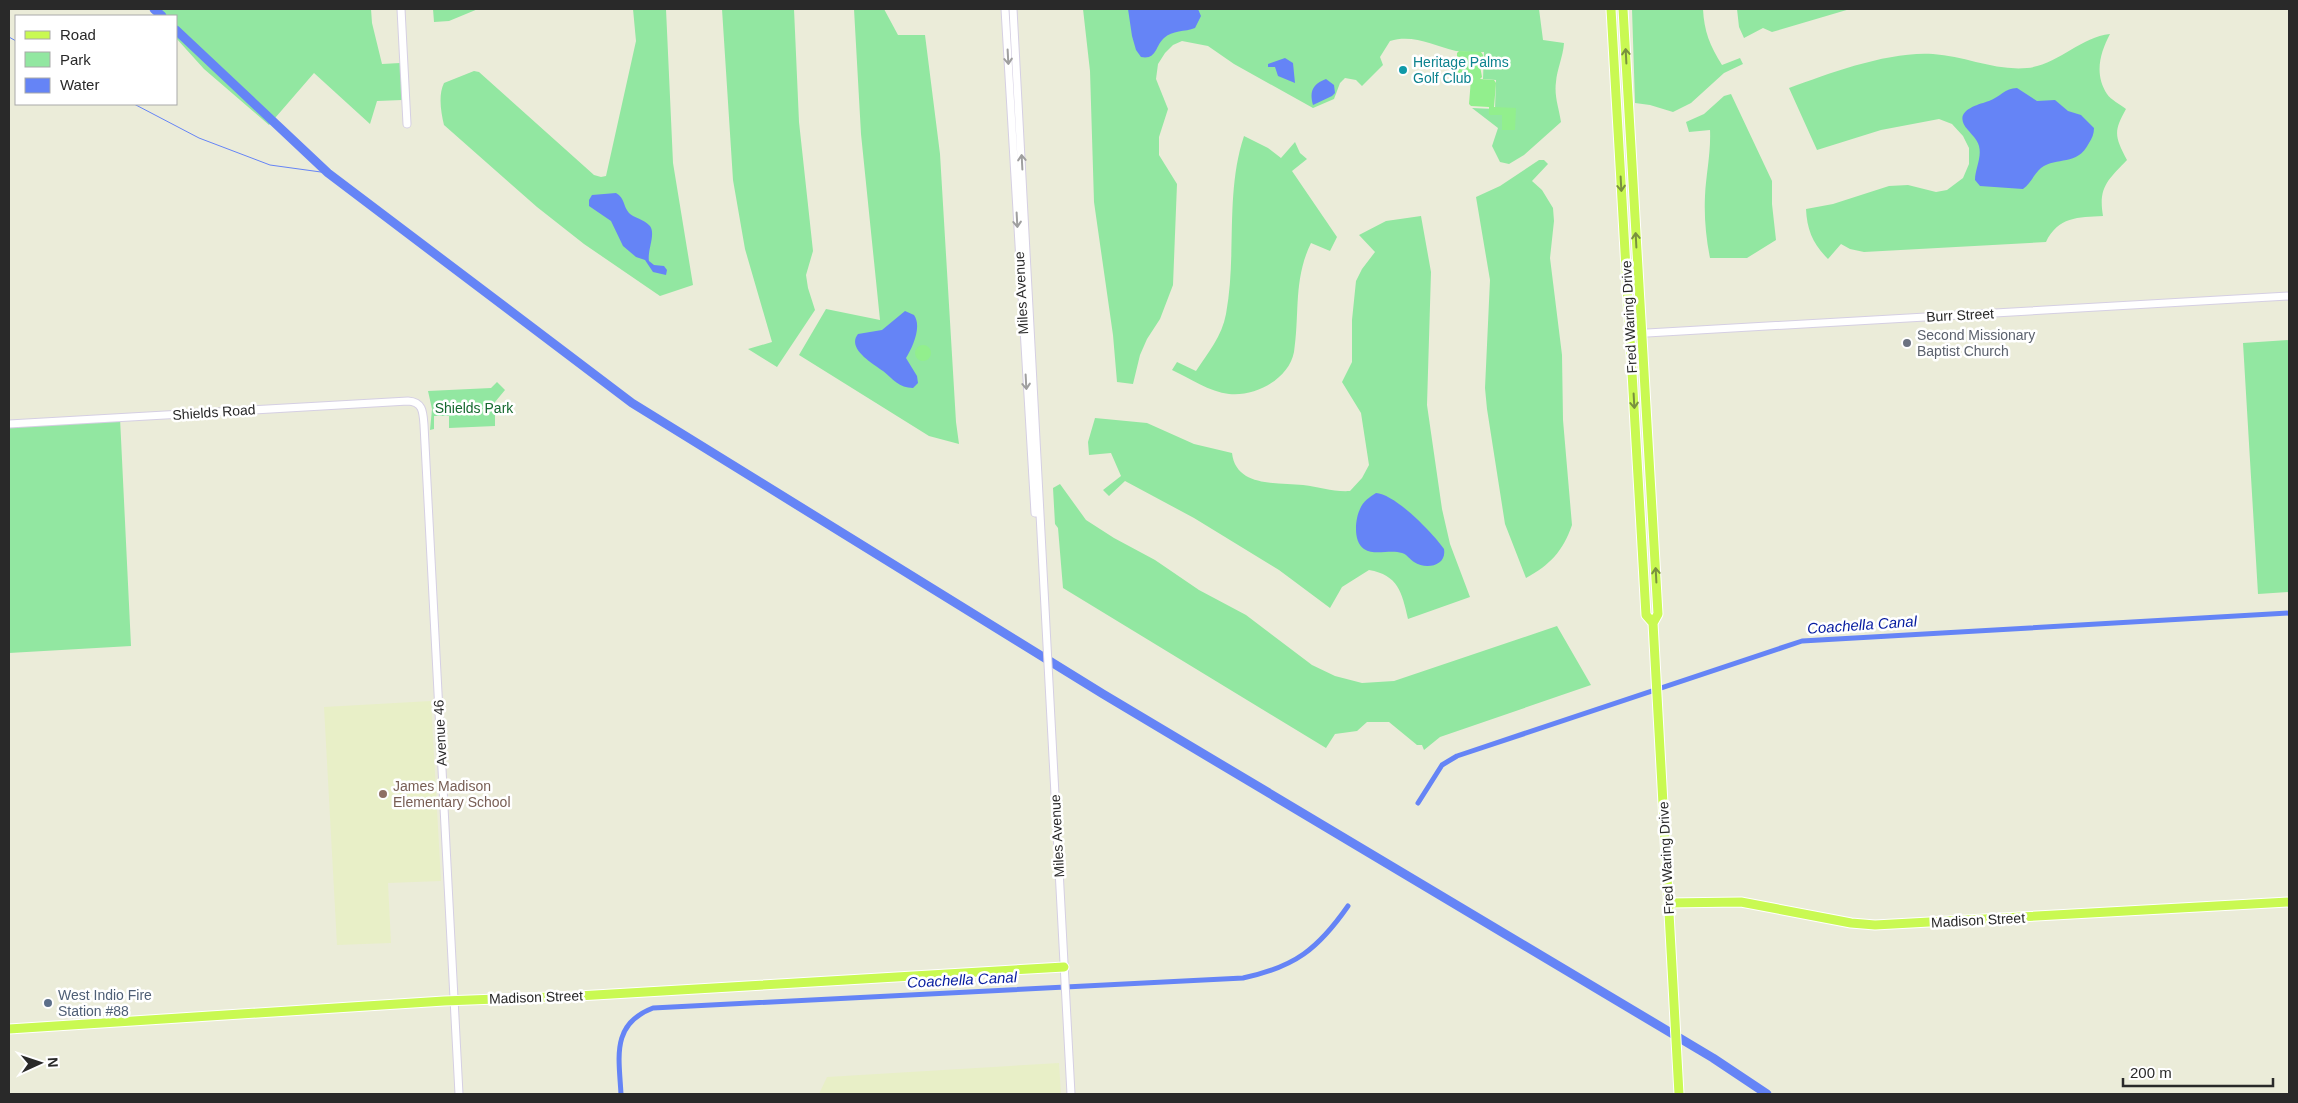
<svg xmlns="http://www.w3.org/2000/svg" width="2298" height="1103" viewBox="0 0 2298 1103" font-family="Arial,sans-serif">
<rect width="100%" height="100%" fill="#ebecd9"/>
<!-- education -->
<path fill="#e8efc7" d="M431 701 441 881 388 883 391 943 337 945 324 707Z
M1059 1063 1061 1094H819L827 1077Z"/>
<!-- green -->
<path fill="#92e7a1" d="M151 9H371L372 23 382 64 400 63 402 100 377 101 370 124 314 73 269 125 204 69 176 38V16H157Z
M433 9H478L449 21 434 22Z
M633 9H666L673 163 693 285 660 296 584 244 537 207 444 125C441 113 438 95 444 83L474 71 479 72 594 175 601 177 606 176 636 41Z
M722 9H794L799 122 813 251 806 275 808 288 815 310 777 367 748 349 772 342 745 249 733 180Z
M854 9H884L898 35H925L940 154 956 422 959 444 929 436 799 355 826 309 880 320 861 134Z
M1083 9H1539L1543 40 1564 43C1563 57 1557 69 1556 82 1554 96 1559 108 1561 122L1524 155 1509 164 1500 162 1492 146 1498 128 1472 108 1495 109 1496 80 1483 79 1484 52C1475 52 1464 52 1456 51 1433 46 1414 34 1390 41L1380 57 1383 65 1362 86 1356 80 1345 78 1340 83 1334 99 1313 108 1234 64 1208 46 1182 41 1173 45 1165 53 1158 64 1156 79 1168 109 1159 137V155L1177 184 1173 285 1160 319 1147 339 1140 355 1133 384 1117 382 1113 335 1094 202 1090 71Z
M1632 9H1703C1704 31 1710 46 1722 65L1740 58 1743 64 1724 73 1691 103 1673 112 1650 105 1635 103Z
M1737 9H1850L1772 32 1763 28 1744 38 1739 27Z
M2110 34C2100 53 2094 74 2107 94 2111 100 2120 104 2126 109 2113 132 2115 137 2127 160 2108 180 2098 187 2103 216 2078 217 2058 217 2046 242L1864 252 1850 249 1841 244 1828 259C1813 244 1807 230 1806 209L1833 204 1889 186 1908 185 1936 192 1947 190 1963 178 1969 164V148L1963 136 1952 124 1939 119 1881 130 1817 150 1789 88C1830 73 1889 51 1933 54 1965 56 1995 71 2027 68 2058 65 2080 37 2110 34Z
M1731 94 1772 181V204L1776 240 1747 258H1710C1706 238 1704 217 1705 196 1706 174 1711 153 1710 130L1689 132 1686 122 1704 114 1724 96Z
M1244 136 1268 148 1281 158 1295 142 1300 153 1307 159 1292 171 1337 237 1330 251 1311 243C1293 280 1300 313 1294 352 1289 379 1255 397 1229 394 1210 392 1189 378 1172 370L1177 362 1196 371C1208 353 1222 336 1226 314 1237 255 1225 193 1244 136Z
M1539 160H1544L1548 164 1532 181 1542 190 1553 208 1554 221 1550 258 1562 355 1563 420 1572 525C1563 551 1550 565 1526 578L1505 524 1487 409 1485 388 1490 280 1476 197 1500 186Z
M1421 216 1431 272 1427 405 1442 509 1450 544 1470 597 1408 619C1402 592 1398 575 1369 570L1342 587 1330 608 1279 570 1194 518 1125 481 1109 496 1103 490 1121 476 1111 453 1089 455 1088 442 1095 418 1147 423 1194 444 1232 453C1236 488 1278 482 1303 485 1320 487 1333 492 1350 491L1362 478 1369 465 1361 413 1342 382 1352 362V320L1356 281 1362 269 1375 252 1359 235 1386 221Z
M2289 340V592L2258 594 2243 343Z
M497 382 505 390 495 402V426L449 428V416H434V429L430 430 432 409 428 391 491 388Z
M120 418 131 646 9 653V424Z
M1060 484 1086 520 1114 538 1155 560 1199 590 1246 615 1312 665 1335 676 1362 683 1394 681 1557 626 1591 685 1440 737 1424 750 1422 745H1417L1389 722H1367L1357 731 1335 734 1326 748 1063 588 1058 528 1055 524 1053 488Z"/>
<!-- pitch -->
<path fill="#92ef8d" d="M1459 51 1481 52 1483 55V64L1480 66 1482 77 1480 79 1494 80 1496 83 1494 107 1516 108 1515 130H1502V115H1489V107L1471 106 1469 104 1471 79H1458L1456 76 1459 65 1457 62V53Z
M915 353a8 8 0 1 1 16 0a8 8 0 1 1-16 0Z"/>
<!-- water -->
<path fill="#6584f6" d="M1128 9H1198L1201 16 1195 28C1185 32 1172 30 1164 38 1155 46 1157 60 1141 57L1136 50 1132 36Z
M1285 58 1293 63 1295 83 1278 76 1275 67H1268V64Z
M1326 79 1334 85 1335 93 1332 96 1313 105C1309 91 1313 84 1326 79Z
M2017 88 2037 101 2055 100 2068 111 2081 115 2094 128C2094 134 2092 138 2089 143 2077 167 2057 156 2041 168 2034 174 2031 183 2023 189L1980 186 1975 180C1975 169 1982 158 1979 146 1977 139 1972 135 1968 130 1951 111 1977 105 1989 101 2000 97 2005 88 2017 88Z
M616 193C625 198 623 206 629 213 634 218 644 219 650 226 656 234 647 251 649 261L654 265 664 266 667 270 666 275 653 272 645 260 636 257 623 246 611 221 589 206V200L592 195Z
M905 311 914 315C922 326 913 347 906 358L917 376 918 383 913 388C899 388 893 379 883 371 874 364 846 349 858 334L882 330Z
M1376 493C1395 494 1433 533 1444 549 1447 566 1426 570 1414 562 1409 559 1408 555 1402 553 1390 549 1375 556 1364 549 1353 542 1355 519 1360 509 1363 501 1370 497 1376 493Z"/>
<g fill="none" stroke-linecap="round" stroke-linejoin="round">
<!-- stream -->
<path stroke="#6584f6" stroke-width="1" d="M9 37 16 41
M134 104 199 138 270 165 328 173"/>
<!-- canal -->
<path stroke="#6584f6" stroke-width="5" d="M1418 803 1442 765 1457 756 1802 641 2289 613
M621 1094C619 1057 611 1024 653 1008L1243 978C1295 967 1318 949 1348 906"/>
<!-- river -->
<path stroke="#6584f6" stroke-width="9" d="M154 9 162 16
M176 30 328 173 632 403 1103 694 1713 1058 1767 1094"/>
<defs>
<path id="minor" d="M401 9 407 124
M1005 9 1035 513
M1013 9 1071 1094
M1630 334 2289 296
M9 424 408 401C423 402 423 412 424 425L459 1094"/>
<path id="major" d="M1611 9 1646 615 1653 623
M1623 9 1658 614 1653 623 1679 1094
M1668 903 1741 902 1851 923 1875 925 2289 902
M9 1029 444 1001 578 996 1064 967"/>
</defs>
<!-- minor casing -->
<use href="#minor" stroke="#d5cfe3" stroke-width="9"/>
<!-- major casing -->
<use href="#major" stroke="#fff" stroke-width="11"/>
<!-- minor -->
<use href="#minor" stroke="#fff" stroke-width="7"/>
<!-- major -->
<use href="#major" stroke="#c9f952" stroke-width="9"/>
</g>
<!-- one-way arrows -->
<defs><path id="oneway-shaft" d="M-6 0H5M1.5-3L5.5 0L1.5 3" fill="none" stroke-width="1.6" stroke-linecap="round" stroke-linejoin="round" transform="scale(1.25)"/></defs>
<g stroke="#79913e">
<use href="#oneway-shaft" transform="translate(1626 56) rotate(-93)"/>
<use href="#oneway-shaft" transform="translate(1621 184) rotate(87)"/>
<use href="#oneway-shaft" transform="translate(1636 240) rotate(-93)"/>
<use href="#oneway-shaft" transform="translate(1634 401) rotate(87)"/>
<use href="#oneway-shaft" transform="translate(1656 575) rotate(-93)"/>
</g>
<g stroke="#9f9f9f">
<use href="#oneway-shaft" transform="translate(1008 57) rotate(87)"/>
<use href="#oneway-shaft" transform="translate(1022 162) rotate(-93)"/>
<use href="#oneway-shaft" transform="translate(1017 220) rotate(87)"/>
<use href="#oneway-shaft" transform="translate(1026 382) rotate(87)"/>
</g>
<!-- markers -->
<circle fill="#0f9aa8" stroke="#fff" stroke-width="2" cx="1403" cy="70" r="5"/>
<circle fill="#6b7280" stroke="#fff" stroke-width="2" cx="1907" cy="343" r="5"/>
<circle fill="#8d6e63" stroke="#fff" stroke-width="2" cx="383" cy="794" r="5"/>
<circle fill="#5c6f8a" stroke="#fff" stroke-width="2" cx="48" cy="1003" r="5"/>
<g text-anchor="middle" stroke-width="5" stroke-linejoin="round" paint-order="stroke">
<!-- culture labels -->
<g font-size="14" fill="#0d838f" stroke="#fff" text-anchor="start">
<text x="1413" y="67">Heritage Palms<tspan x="1413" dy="16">Golf Club</tspan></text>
</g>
<!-- street labels -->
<g font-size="14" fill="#292929" stroke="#fff">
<text transform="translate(1021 293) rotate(-93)" y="5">Miles Avenue</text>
<text transform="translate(1960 315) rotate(-3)" y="5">Burr Street</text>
<text transform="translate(1629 317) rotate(-93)" y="5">Fred Waring Drive</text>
<text transform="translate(214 412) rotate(-4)" y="5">Shields Road</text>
<text transform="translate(440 733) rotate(-93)" y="5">Avenue 46</text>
<text transform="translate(1057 836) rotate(-93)" y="5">Miles Avenue</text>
<text transform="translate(1666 858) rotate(-93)" y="5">Fred Waring Drive</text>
<text transform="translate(1978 920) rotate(-3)" y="5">Madison Street</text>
<text transform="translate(536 997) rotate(-2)" y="5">Madison Street</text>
</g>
<!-- worship labels -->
<g font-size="14" fill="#5b616d" stroke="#fff" text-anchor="start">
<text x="1917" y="340">Second Missionary<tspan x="1917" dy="16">Baptist Church</tspan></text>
</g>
<!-- park labels -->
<g font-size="14" fill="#15692f" stroke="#fff">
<text x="474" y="413">Shields Park</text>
</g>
<!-- education labels -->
<g font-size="14" fill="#785e54" stroke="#fff" text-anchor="start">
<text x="393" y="791">James Madison<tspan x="393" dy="16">Elementary School</tspan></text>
</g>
<!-- service labels -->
<g font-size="14" fill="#4e5e75" stroke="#fff" text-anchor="start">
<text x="58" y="1000">West Indio Fire<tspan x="58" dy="16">Station #88</tspan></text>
</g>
<!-- water labels -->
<g font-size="15" font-style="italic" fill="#051ba0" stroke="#fff">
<text transform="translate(1862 625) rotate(-4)" y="5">Coachella Canal</text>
<text transform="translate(962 980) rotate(-3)" y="5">Coachella Canal</text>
</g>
</g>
<!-- border -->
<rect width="2298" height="1103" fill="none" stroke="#292929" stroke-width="20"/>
<!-- legend -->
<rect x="15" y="15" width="162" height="90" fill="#ffffff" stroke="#a9a9a9"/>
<rect x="25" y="31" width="25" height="8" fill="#c9f952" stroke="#a9a9a9"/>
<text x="60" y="40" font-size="15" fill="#292929">Road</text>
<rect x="25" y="52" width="25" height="15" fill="#92e7a1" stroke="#a9a9a9"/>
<text x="60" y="65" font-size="15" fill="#292929">Park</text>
<rect x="25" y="78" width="25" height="15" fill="#6584f6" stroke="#a9a9a9"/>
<text x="60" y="90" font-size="15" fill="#292929">Water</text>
<!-- north arrow -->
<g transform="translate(40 1063) rotate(87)" stroke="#ffffff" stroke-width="4" paint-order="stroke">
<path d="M0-4L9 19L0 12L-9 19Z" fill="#292929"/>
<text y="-8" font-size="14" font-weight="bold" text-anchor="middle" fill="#292929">N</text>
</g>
<!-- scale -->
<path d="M2123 1078v8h150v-8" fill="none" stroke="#292929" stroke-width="2.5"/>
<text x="2130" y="1078" font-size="15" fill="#292929" stroke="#ffffff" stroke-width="4" paint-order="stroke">200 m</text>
</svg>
